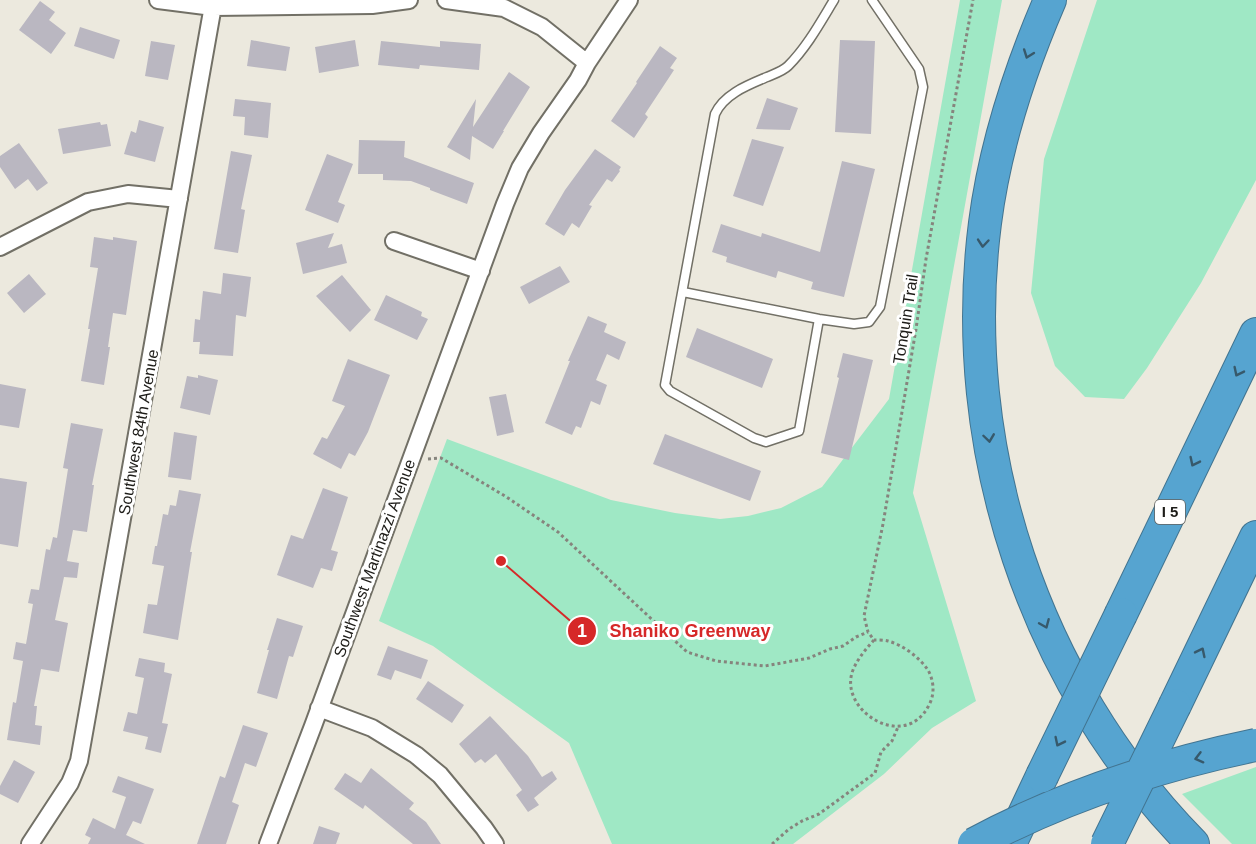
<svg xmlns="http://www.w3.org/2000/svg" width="1256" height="844" viewBox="0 0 1256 844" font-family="Helvetica,sans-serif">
<rect width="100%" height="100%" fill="#ece9de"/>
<!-- green -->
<path fill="#9fe8c5" d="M960 0H1002L913 493 976 701 932 728 884 774 793 844H612L569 743 433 646 379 621 447 439 611 500 675 513 720 519 748 516 781 508 822 487 889 399Z
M1097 0H1256V180L1201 283 1147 368 1124 399 1085 397 1055 366 1031 293 1044 159Z
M1256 767V844H1232L1182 794Z"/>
<!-- building -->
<path fill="#bab7c1" d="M40 1 55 12 49 20 66 33 51 54 19 30Z
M80 27 120 40 114 59 74 46Z
M251 40 290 47 286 71 247 66Z
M355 40 359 66 319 73 315 47Z
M840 40 875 41 871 134 835 132Z
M151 41 175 45 168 80 145 76Z
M381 41 440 47V41L481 44 479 70 420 65 419 69 378 65Z
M660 46 677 58 670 68 674 70 645 114 648 117 634 138 611 121 637 83 636 82Z
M509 72 530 87 503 131H504L493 149 472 136 470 160 447 147 476 99 473 127Z
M767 98 798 108 790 130 756 129Z
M235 99 271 103 268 138 244 135 245 117 233 116Z
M139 120 164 127 155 162 124 154 131 131 136 133Z
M100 122 101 125 107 124 111 146 63 154 58 129Z
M752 139 784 147 763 206 733 196Z
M359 140 405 141 404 157 474 183 467 204 430 190V188L411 181 383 180V174H358Z
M19 143 48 183 37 191 28 179 15 189 0 167V156Z
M595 149 621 167 619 170 620 171 612 182 607 179 589 205 592 206 579 228 572 223 564 236 545 224 565 190Z
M231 151 252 155 241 209 245 210 238 253 214 249Z
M327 154 353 164 338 202 345 205 338 223 305 210Z
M842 161 875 169 844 297 811 289 813 282 778 271 776 278 726 262 727 257 712 252 721 224 761 237 762 233 820 252Z
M334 233 328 248 342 244 347 263 303 274 296 243Z
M94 237 113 240V237L137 241 126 315 113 313 108 347H110L104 385 81 381 90 329H88L98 268 90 267Z
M560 266 570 282 529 304 520 287Z
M223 273 251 277 246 317 236 315 233 356 199 354 200 342H193L195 319 200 320 203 291 221 294Z
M29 274 46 294 24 313 7 293Z
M342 275 371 310 350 332 316 296Z
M386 295 422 312 421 316 428 319 417 340 374 320Z
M588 316 607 324 604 332 626 342 619 360 607 354 596 380 607 385 600 405 591 401 581 428 576 426 572 435 545 423 570 361H568Z
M697 328 773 359 762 388 686 357Z
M843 353 873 360 849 460 821 453 839 378 837 377Z
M348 359 390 375 368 432 355 456 349 453 341 469 313 454 322 437 327 439 345 406 332 401Z
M198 375 218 380 210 415 180 408 187 376 198 378Z
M0 384 26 389 19 428 0 425Z
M506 394 514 432 497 436 489 397Z
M71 423 103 429 92 485H94L87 532 73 530 67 561 79 563 77 578 64 577 55 620 68 623 59 672 41 669 34 706H37L35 725 42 726 40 745 7 740 13 702 16 703 23 661 13 659 16 642 26 644 33 604 28 603 31 589 39 590 46 549 50 550 53 537 57 538 68 469 63 468Z
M174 432 197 436 191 480 168 477Z
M665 434 761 471 750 501 653 464Z
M0 478 27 482 18 547 0 544Z
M323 488 348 497 331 550 338 552 332 571 321 568 313 588 277 575 291 535 303 539Z
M179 490 201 494 190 552H192L178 640 143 633 148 604 157 605 164 566 152 564 155 546H157L163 514 168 515 170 505 176 506Z
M277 618 303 626 293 657 289 656 277 699 257 693 269 650H267Z
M388 646 428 660 421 679 395 670 391 680 377 675Z
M139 658 165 663 164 672 172 674 162 723 168 724 161 753 145 749 148 737 123 731 128 712 137 714 144 678 135 676Z
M428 681 464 705 452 723 416 699Z
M490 716 528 756 542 777 552 771 557 779 534 798 539 805 528 812 516 795 522 790 496 754 485 763 481 759 475 763 459 744Z
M243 725 268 733 256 767 245 763 232 802 239 805 226 844H197L220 776 225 778Z
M14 760 35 772 18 803 0 794V786Z
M371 768 414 803 409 809 426 822 441 844H413L365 805 363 809 334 789 345 773 361 783Z
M118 776 154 789 141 824 133 821 126 835 145 844H88L91 838 85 835 93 818 115 829 126 797 112 792Z
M319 826 340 833 336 844H313Z"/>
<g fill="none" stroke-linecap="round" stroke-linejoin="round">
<defs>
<path id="service" d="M683 292 819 319 854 324 869 322 880 307 923 87 919 69 872 0
M819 319 799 431 766 442 754 438 670 391 665 385 715 114C724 94 748 85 767 77 774 74 783 71 788 66 807 47 820 23 834 0"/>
<path id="minor" d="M158 0 213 7 372 5 409 0
M446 0 504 8 542 27 587 63
M394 241 481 271
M0 247 88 202 128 194 179 199
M319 708 372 728 416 755 440 775 484 828 495 844
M30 844 70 783 79 761 214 0
M268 844 313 726 505 204 520 168 541 133 578 80 587 63 629 0"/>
<path id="motorway" d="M1050 0C1019 72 995 145 985 223 956 449 1034 682 1193 844
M1121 614 1256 334
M1175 705 1256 537
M1010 844 1042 776"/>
</defs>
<!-- service casing -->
<use href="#service" stroke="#727066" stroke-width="11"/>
<!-- minor casing -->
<use href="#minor" stroke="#727066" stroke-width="20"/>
<!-- motorway casing -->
<use href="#motorway" stroke="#427490" stroke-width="34"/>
<!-- path -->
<path stroke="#86847d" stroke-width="3" stroke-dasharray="3 3" stroke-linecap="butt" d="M428 459 441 458 505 496 558 532 687 652 716 661 765 666 809 658 830 649 843 646 856 637 868 632
M874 640C866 649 858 658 853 670 837 710 905 753 929 705 935 694 934 681 928 670 919 657 903 645 888 641 884 640 878 640 874 640L868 632 864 616 883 524 916 329 926 259 973 0
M772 844 789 829 802 821 819 814 875 773 881 752 892 741 898 727"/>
<!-- service -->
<use href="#service" stroke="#fff" stroke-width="8"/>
<!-- minor -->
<use href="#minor" stroke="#fff" stroke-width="16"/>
<!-- motorway -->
<use href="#motorway" stroke="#56a4d0" stroke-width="32"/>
<defs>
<path id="motorway-bridge" d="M1042 776 1121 614
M974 844C1062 797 1159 765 1256 745
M1107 844 1175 705"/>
</defs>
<!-- motorway-bridge casing -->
<use href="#motorway-bridge" stroke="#427490" stroke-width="34" stroke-linecap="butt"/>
<!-- motorway-bridge -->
<use href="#motorway-bridge" stroke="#56a4d0" stroke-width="32"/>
</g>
<!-- one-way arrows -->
<defs><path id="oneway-chevron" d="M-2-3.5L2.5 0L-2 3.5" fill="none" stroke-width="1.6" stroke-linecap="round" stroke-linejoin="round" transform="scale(1.5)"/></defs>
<g stroke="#37596b">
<use href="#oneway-chevron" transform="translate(1028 54) rotate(110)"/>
<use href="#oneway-chevron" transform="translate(983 243) rotate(95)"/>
<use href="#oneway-chevron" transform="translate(1238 372) rotate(116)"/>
<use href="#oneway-chevron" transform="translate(989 438) rotate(82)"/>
<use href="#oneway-chevron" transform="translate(1194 462) rotate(116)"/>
<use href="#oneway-chevron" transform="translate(1045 624) rotate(67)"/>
<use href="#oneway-chevron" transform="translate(1201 652) rotate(-64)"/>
<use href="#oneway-chevron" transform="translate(1059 742) rotate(116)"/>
<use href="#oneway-chevron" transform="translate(1199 758) rotate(165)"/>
</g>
<g text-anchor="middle" stroke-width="6" stroke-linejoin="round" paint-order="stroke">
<!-- shield labels -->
<rect fill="#fff" stroke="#61605d" stroke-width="1.5" x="1155" y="500" width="30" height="24" rx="4.5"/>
<g font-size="15" font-weight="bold" fill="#1d1c18">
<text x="1170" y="517">I 5</text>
</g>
<!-- street labels -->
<g font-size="16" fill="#1d1c18" stroke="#fff">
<text transform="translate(905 319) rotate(-81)" y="6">Tonquin Trail</text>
<text transform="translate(138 432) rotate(-80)" y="6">Southwest 84th Avenue</text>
<text transform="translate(374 558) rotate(-70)" y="6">Southwest Martinazzi Avenue</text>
</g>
</g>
<!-- callouts -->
<path fill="none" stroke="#d62828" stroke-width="2" d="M501 561L582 631"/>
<g fill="#d62828" stroke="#fff" stroke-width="2">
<circle cx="501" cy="561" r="6"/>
<circle cx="582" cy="631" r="15"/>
</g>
<g font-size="18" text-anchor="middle" font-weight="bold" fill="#fff">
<text x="582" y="637">1</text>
</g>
<g font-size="18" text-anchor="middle" font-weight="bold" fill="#d62828" stroke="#fff" stroke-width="6" stroke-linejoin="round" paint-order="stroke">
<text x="690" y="637">Shaniko Greenway</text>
</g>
</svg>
